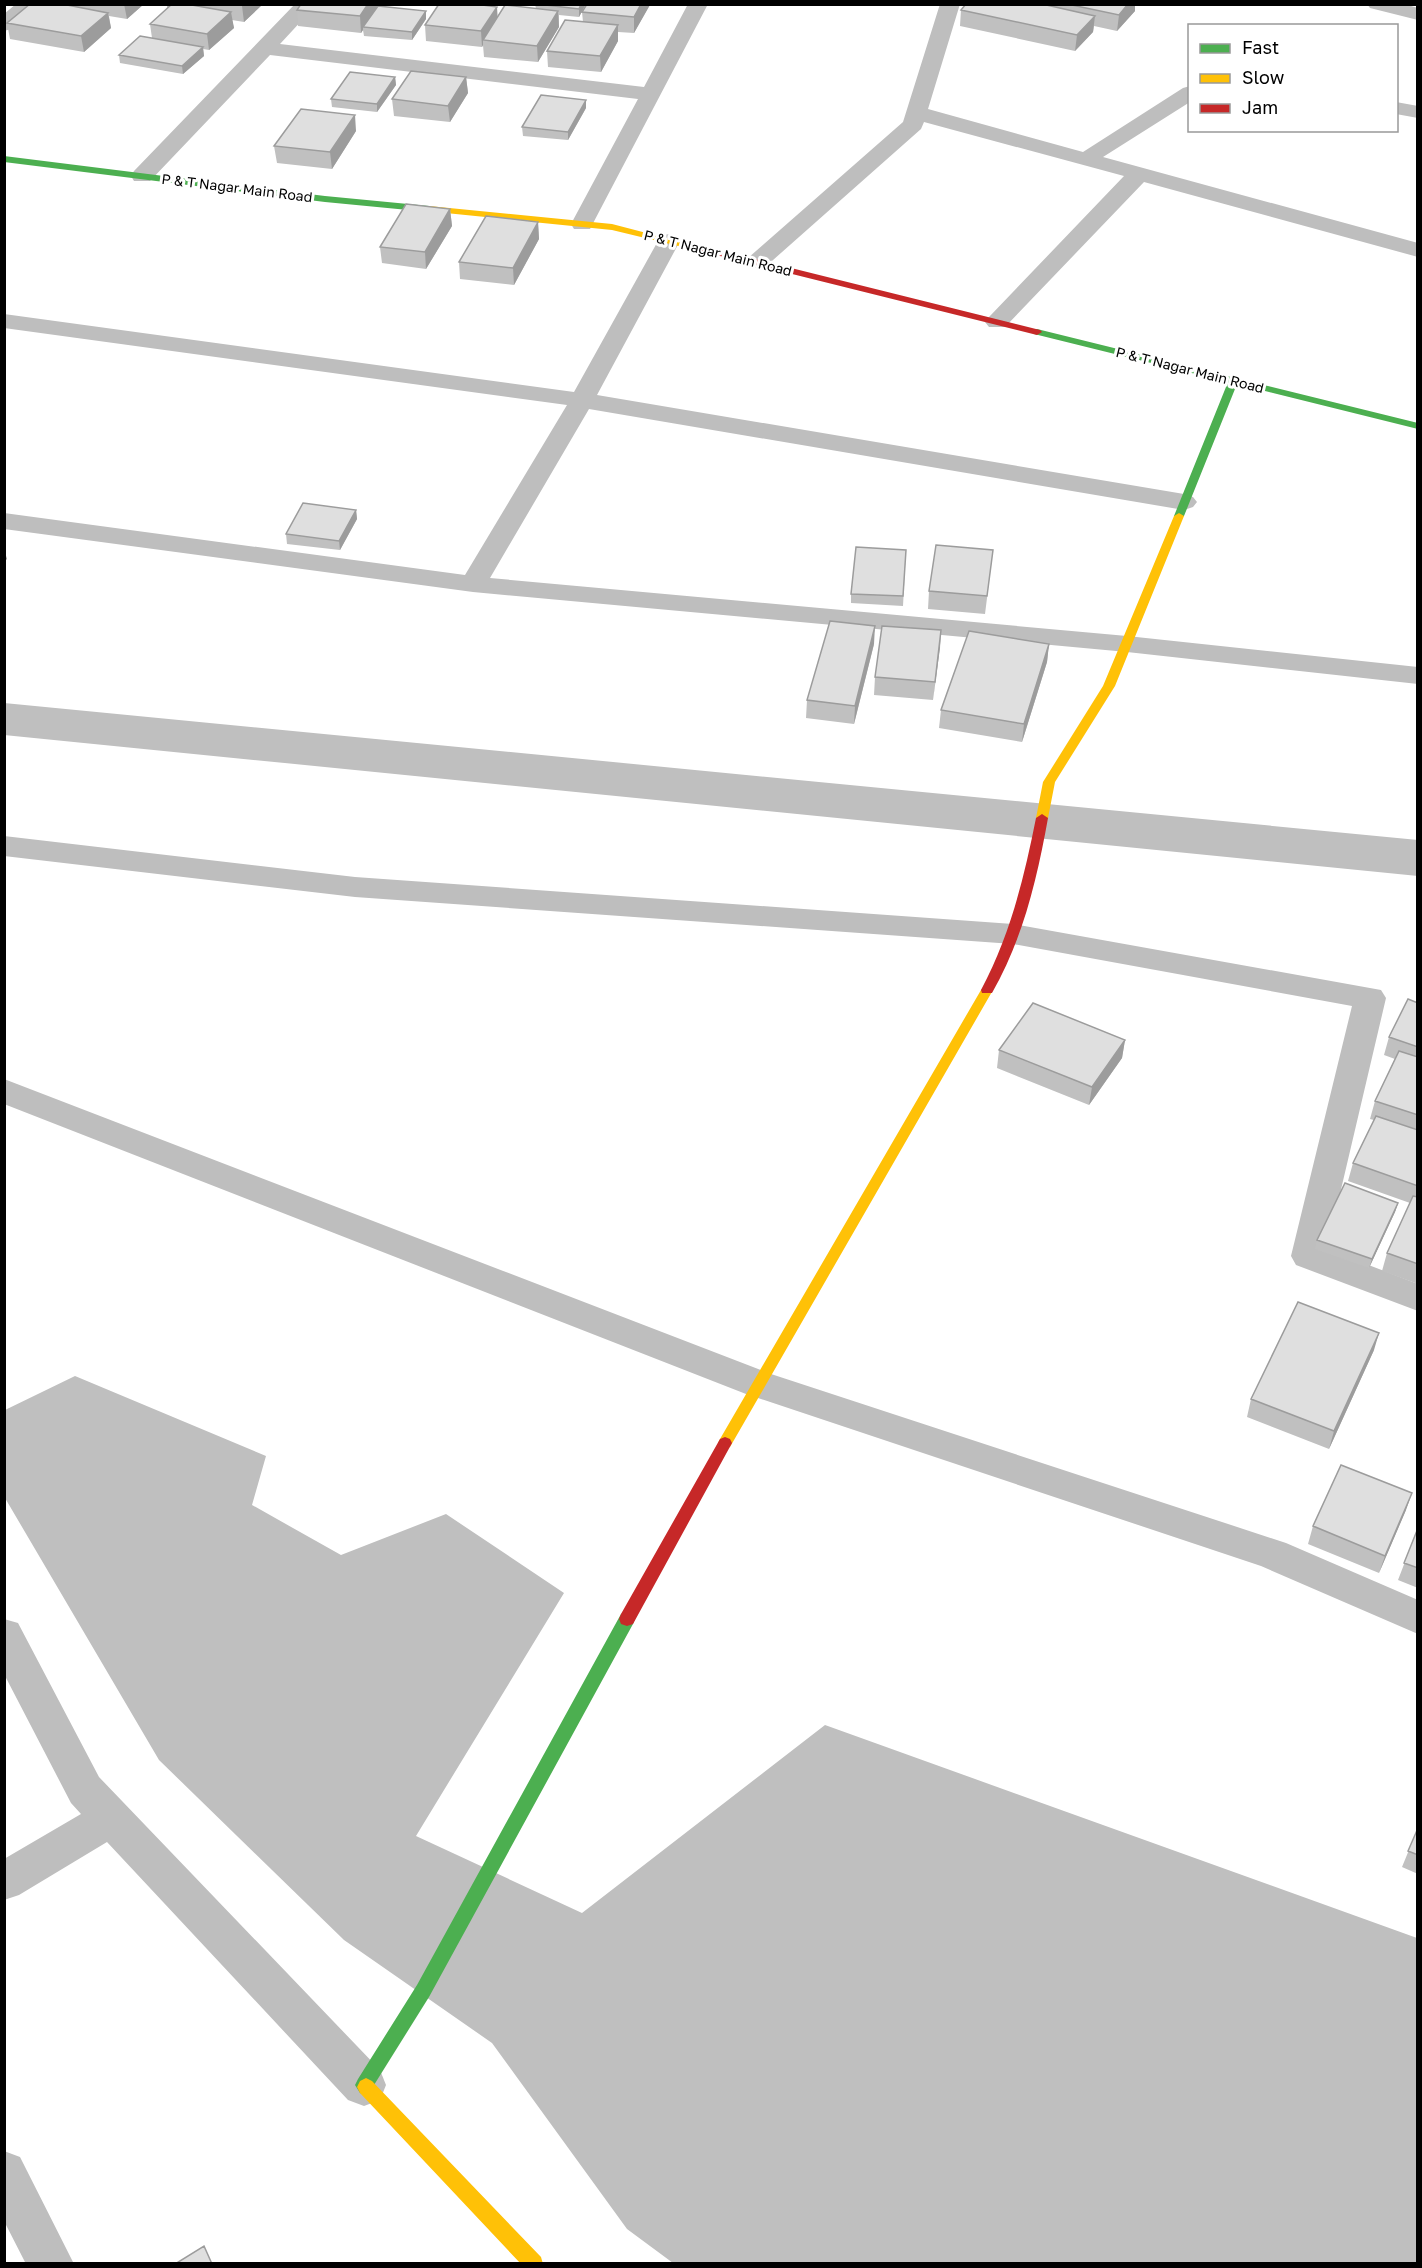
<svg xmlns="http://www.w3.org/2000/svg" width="1422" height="2268" viewBox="0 0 1422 2268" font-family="'Golos Text',sans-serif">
<rect width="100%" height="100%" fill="#fff"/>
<!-- water -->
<path fill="#bfbfbf" d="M75 1376 266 1456 252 1505 341 1555 446 1514 564 1593 416 1836 582 1913 825 1725 1417 1938V2263H673L627 2229 492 2043 344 1940 159 1760 5 1498V1410Z"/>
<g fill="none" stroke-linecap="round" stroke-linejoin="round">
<!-- canal -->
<path fill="#bfbfbf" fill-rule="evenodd" d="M4 703 1418 840V876L4 735Z"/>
<!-- street -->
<path fill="#bebebe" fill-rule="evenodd" d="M16 4H39L11 29 4 31V14Z
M295 4H317L280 44 644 87 688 4H708L590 229H574L571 224 638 99 270 55 150 181H134L131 176 134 171Z
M940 4H960L928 109 1083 152 1183 88 1190 86V102L1103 157 1418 243V257L1144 182 1005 327H989L985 322 989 317 1124 176 924 122 921 129 764 268H748L745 263 748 258 903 122Z
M1367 4H1404L1418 8V20L1370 8Z
M1396 102 1418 106V118L1396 114Z
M669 234 677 236 680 241 597 395 1184 494 1193 497 1197 502 1193 507 1184 510 589 409 490 578 1127 636 1418 667V684L1127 652 473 592 4 529V513L465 575 567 405 4 328V314L574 392 658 241 661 236Z
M4 836 355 877 1013 924 1381 990 1386 998 1327 1249 1418 1284V1311L1296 1265 1291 1256 1352 1006 1013 944 355 897 4 856Z
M4 1079 771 1374 1286 1543 1418 1600V1634L1261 1566 746 1394 4 1104Z
M4 1619 18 1623 99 1777 380 2070 386 2085 380 2100 364 2106 348 2100 107 1842 19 1895 4 1900V1859L81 1814 71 1803 4 1674Z
M4 2151 20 2157 74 2264H26L4 2221Z"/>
<!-- fast -->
<path fill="#4caf50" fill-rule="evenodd" d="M4 156 325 196 429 206 434 209 429 212 325 202 4 162Z
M1037 329 1418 423V429L1237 384 1184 516 1179 519 1175 518 1174 516 1228 382 1034 334V330Z
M627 1612 633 1614 635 1619 633 1624 429 1997 374 2085 372 2093 366 2096 360 2093 355 2085 358 2079 417 1985 621 1614Z"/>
<!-- slow -->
<path fill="#ffc107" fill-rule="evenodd" d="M429 206 612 224 704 248 699 251 612 230 426 211 424 209Z
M1179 513 1184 516 1115 686 1055 782 1048 818 1046 821H1038L1036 818 1043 782 1103 686 1174 516Z
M987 986 993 990 730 1447 725 1449 720 1447 718 1443 720 1439 981 990Z
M366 2078 372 2081 541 2257 543 2264H521L360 2093 357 2087 360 2081Z"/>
<!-- jam -->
<path fill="#c62828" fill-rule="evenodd" d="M699 245 1040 330 1042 332 1037 335 696 250V246Z
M1042 814 1048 818C1037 879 1023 939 992 993H982L981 990C1010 936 1024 878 1036 818Z
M725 1437 730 1439 732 1443 633 1624 627 1626 621 1624 619 1619 621 1614 720 1439Z"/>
</g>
<!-- wall -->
<path fill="#c0c0c0" d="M30 4H144L127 19 109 16 111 28 84 52 10 39 7 23Z
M167 4H263L244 22 232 20 234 28 209 50 203 49 204 56 183 74 120 63 119 55 152 38 150 24 167 9Z
M301 4H381L379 6 426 11V19L412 40 364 36 363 30 361 33 298 26 297 10Z
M491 4H507L506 6 536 9 535 4H586L579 17 559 15V27L538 62 484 57 483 45 482 47 426 41 425 25 497 18 505 6Z
M587 4H650L634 33 618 32V41L601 72 548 67 547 51 583 22 582 12Z
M966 4H1135V11L1117 31 1094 26 1093 32 1075 51 960 26 961 10Z
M395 77 396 85 377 112 332 107 331 99Z
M466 77 468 93 450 122 394 116 392 99Z
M586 108 568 140 523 136 522 127Z
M356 131 332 169 277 163 274 146Z
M450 209 452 226 426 269 382 263 380 247Z
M538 222 539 239 514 285 460 279 459 262Z
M356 510 357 519 340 550 287 544 286 534Z
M906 550 903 606 851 603V594Z
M993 550 985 614 928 609 929 591Z
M941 630 933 700 874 695 875 677Z
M874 644 854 724 806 718 807 700Z
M1049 644 1047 662 1022 742 939 728 941 710Z
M1418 1003V1284L1382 1271 1387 1253 1410 1203 1348 1181 1353 1163 1374 1120 1370 1119 1375 1101 1395 1059 1384 1055 1389 1037Z
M1125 1040 1122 1058 1089 1105 997 1068 999 1050Z
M1398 1203 1395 1212 1369 1268 1315 1249 1317 1240Z
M1374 1350 1329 1449 1247 1417 1251 1399Z
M1406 1510 1379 1573 1308 1544 1313 1526Z
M1418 1528V1588L1398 1580Z
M1418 1828V1874L1402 1867Z"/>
<!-- shaded-wall -->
<path fill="#9c9c9c" d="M124 4H144L127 19Z
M243 4H263L244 22 242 6Z
M368 4H381L365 28 363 27V30L361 33 360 16Z
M581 4H586L579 17V9Z
M641 4 650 5 634 33V17Z
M1128 4H1135V11L1117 31 1119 15Z
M497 7 498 23 483 40V45L482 47 481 31Z
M426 11V19L412 40V32Z
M558 11 559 27 538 62 537 46Z
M231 12 234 28 209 50 207 34Z
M108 13 111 28 84 52 81 36Z
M1095 16 1093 32 1075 51 1077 35Z
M618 25V41L601 72 600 56Z
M203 47 204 56 183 74 182 66Z
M395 77 396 85 377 112V104Z
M466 77 468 93 450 122 448 106Z
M586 100V108L568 140V132Z
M355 115 356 131 332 169 330 152Z
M450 209 452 226 426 269 425 252Z
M538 222 539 239 514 285 513 268Z
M356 510 357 519 340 550 339 541Z
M4 549 7 559 4 562Z
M875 626 874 644 854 724 855 706Z
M941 630 940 648 933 700 935 682Z
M1049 644 1047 662 1022 742 1024 724Z
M1125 1040 1122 1058 1089 1105 1092 1087Z
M1398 1203 1395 1212 1369 1268 1372 1259Z
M1379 1333 1374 1350 1329 1449 1334 1431Z
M1412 1493 1406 1510 1379 1573 1385 1556Z"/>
<!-- building -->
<path fill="#dfdfdf" stroke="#9c9c9c" stroke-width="1.5" d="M30 4H62L108 13 81 36 7 23Z
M172 4H186L231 12 207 34 150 24Z
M301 4H368L360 16 297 10Z
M439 4H475L497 7 481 31 425 25Z
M537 4H581L579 9Z
M587 4H641L634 17 582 12Z
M966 4H1042L1095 16 1077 35 961 10Z
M1067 4H1128L1119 15Z
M505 5 558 11 537 46 483 40Z
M378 6 426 11 412 32 363 27Z
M565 20 618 25 600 56 547 51Z
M140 36 203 47 182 66 119 55Z
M411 71 466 77 448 106 392 99Z
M350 72 395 77 377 104 331 99Z
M541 95 586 100 568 132 522 127Z
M301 109 355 115 330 152 274 146Z
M406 204 450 209 425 252 380 247Z
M486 216 538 222 513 268 459 262Z
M303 503 356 510 339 541 286 534Z
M936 545 993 550 987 596 929 591Z
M856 547 906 550 903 596 851 594Z
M830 621 875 626 855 706 807 700Z
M882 626 941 630 935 682 875 677Z
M969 631 1049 644 1024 724 941 710Z
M1408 999 1418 1003V1047L1389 1037Z
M1033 1003 1125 1040 1092 1087 999 1050Z
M1399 1051 1418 1057V1115L1375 1101Z
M1376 1116 1418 1130V1186L1353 1163Z
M1345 1183 1398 1203 1372 1259 1317 1240Z
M1413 1196 1418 1197V1264L1387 1253Z
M1298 1302 1379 1333 1334 1431 1251 1399Z
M1341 1465 1412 1493 1385 1556 1313 1526Z
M1418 1528V1568L1404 1563Z
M1418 1828V1855L1408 1851Z
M204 2246 212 2264H175Z"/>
<g text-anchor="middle" stroke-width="6" stroke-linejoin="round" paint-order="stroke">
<!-- far-street labels -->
<g font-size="14" fill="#000" stroke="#fff">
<text transform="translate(237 188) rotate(7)" y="5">P &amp; T Nagar Main Road</text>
<text transform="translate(718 253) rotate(14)" y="5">P &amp; T Nagar Main Road</text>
<text transform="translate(1190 370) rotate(14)" y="5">P &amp; T Nagar Main Road</text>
</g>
</g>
<!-- border -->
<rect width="1422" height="2268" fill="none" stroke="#000000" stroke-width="12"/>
<!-- legend -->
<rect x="1188" y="24" width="210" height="108" fill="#ffffff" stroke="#999999" stroke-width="1.5"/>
<rect x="1200" y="44" width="30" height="9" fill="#4caf50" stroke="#999999" stroke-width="1.5"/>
<text x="1242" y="54" font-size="18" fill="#000000">Fast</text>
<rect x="1200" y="74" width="30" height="9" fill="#ffc107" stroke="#999999" stroke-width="1.5"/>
<text x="1242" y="84" font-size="18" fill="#000000">Slow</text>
<rect x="1200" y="104" width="30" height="9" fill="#c62828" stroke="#999999" stroke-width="1.5"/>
<text x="1242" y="114" font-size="18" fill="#000000">Jam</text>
</svg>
